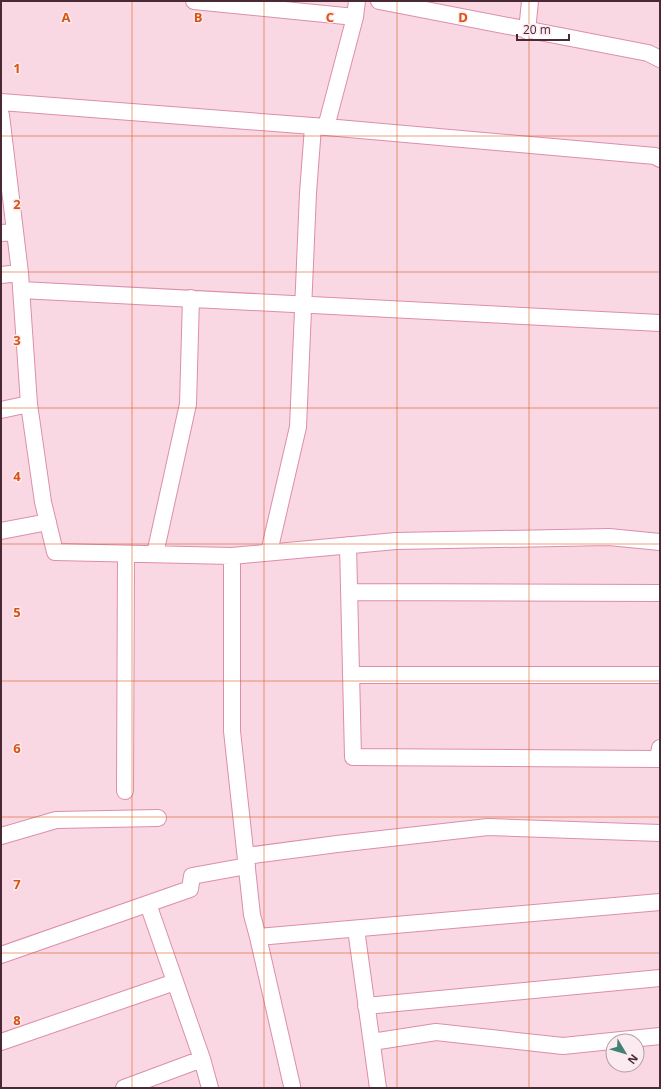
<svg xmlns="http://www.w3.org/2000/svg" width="661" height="1089" viewBox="0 0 661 1089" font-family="'Open Sans',sans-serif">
<rect width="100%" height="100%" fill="#fad8e3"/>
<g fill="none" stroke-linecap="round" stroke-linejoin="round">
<defs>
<path id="street" d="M194 1 355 17
M379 1 648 53 660 59
M527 31 530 1
M1 102 326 127 655 156 660 159
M1 115 20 273 29 404 43 502 55 552 232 556 396 541 609 537 660 542
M326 127 355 17 357 1
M1 233 15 232
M1 275 20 273
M21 290 660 323
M1 410 29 404
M1 531 48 522
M348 545 353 757 658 759 660 748
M269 552 298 427 308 193 313 127
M155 554 188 404 191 298
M232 556V731L252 915 258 937 660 902
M349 592 660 593
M351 675H660
M125 791 126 554
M1 836 56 820 158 818
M246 856 337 844 488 827 660 833
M148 904 202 1059 210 1088
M356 929 378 1088
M258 937 292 1086
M1 955 190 889 192 876 247 866
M366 1006 660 978
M1 1042 175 982
M372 1042 436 1032 563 1046 660 1036
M124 1088 202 1059"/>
</defs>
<!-- street casing -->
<use href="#street" stroke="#dc8eac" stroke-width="18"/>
<!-- street -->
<use href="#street" stroke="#fff" stroke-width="16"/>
</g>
<!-- grid -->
<path fill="none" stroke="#d85410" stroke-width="1" stroke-opacity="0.55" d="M132 1V1088M264 1V1088M397 1V1088M529 1V1088M1 136H660M1 272H660M1 408H660M1 544H660M1 681H660M1 817H660M1 953H660"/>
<g font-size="13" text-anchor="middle" font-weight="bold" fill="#d85410" stroke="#fbeaf0" stroke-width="3" stroke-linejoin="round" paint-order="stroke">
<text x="66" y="22">A</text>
<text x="198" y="22">B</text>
<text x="330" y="22">C</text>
<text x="463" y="22">D</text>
<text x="17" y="73">1</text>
<text x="17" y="209">2</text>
<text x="17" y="345">3</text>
<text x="17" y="481">4</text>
<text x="17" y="617">5</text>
<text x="17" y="753">6</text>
<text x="17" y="889">7</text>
<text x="17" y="1025">8</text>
</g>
<!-- border -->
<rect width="661" height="1089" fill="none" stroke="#492935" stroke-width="4"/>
<!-- north arrow -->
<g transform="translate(625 1053) rotate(128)"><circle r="19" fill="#fbeaf0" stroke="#b49da5"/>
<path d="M0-3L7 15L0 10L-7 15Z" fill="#418272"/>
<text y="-6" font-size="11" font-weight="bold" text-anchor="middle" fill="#492935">N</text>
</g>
<!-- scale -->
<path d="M517 34v6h52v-6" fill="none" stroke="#492935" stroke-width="2"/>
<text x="523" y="34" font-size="12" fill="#492935" stroke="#fbeaf0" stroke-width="3" paint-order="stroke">20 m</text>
</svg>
